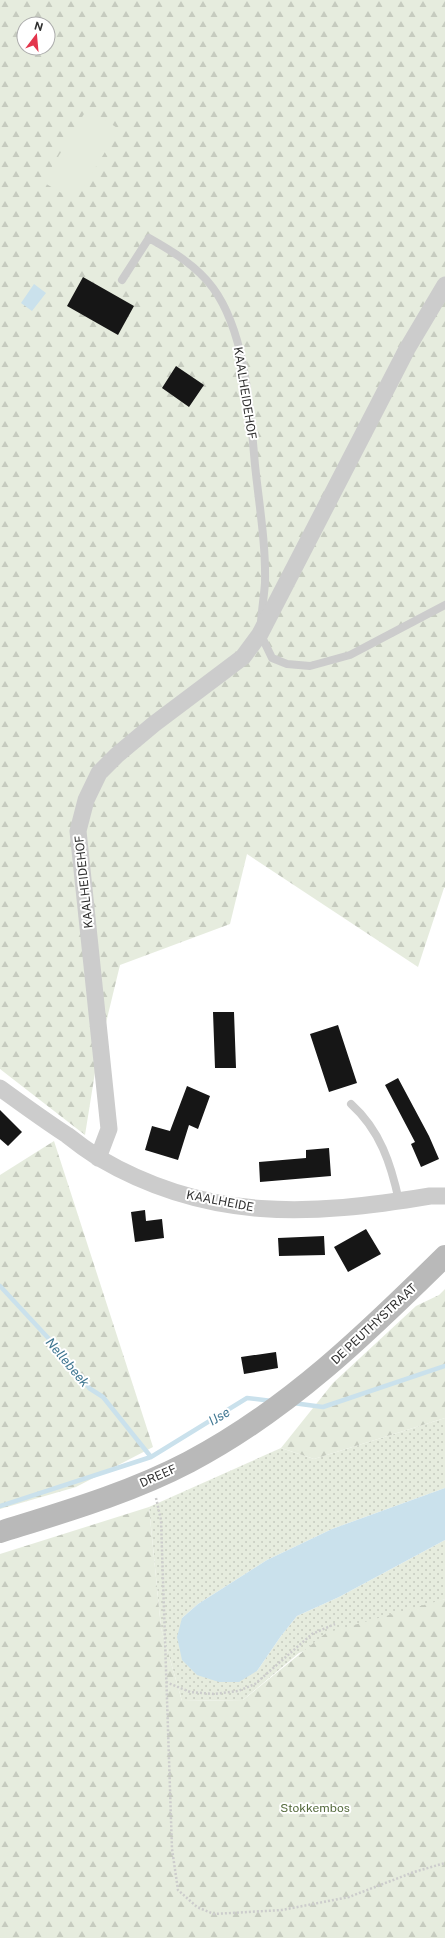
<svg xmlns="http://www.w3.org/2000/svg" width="445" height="1938" viewBox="0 0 445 1938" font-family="'Public Sans',sans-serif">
<defs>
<pattern id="grass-dots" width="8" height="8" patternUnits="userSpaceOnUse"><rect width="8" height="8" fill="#e6ecde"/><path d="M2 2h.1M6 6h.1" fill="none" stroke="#c6cbbf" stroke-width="1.8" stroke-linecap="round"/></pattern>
<pattern id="forest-firs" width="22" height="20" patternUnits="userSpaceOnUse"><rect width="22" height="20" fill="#e6ecde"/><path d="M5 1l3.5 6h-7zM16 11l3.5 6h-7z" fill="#c6cbbf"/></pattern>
</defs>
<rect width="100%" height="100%" fill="#fff"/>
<!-- grass -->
<path fill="url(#grass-dots)" d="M445 1418V1488L332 1529 267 1560 198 1604 182 1618 257 1671 281 1636 297 1616 339 1597 445 1540V1599L299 1653 243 1700 182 1701 161 1628 149 1507 281 1448 314 1459Z"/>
<!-- forest -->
<path fill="url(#forest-firs)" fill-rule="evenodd" d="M0 0H445V888H444L418 967 247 854 230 924 120 965 97 1060 85 1135 0 1069ZM24 24H48V48H24Z
M54 1141 153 1447 76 1487 0 1509V1175Z
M445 1289V1418L314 1459 281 1448 333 1383 416 1306 439 1295Z
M149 1507 161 1628 182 1701 243 1700 326 1633 445 1599V1938H0V1554Z"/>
<!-- garden -->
<path fill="#e6ecde" d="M87 109 119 129 75 201 43 182Z"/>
<!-- water -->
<path fill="#cae1ec" d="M34 284 46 293 32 311 21 303Z
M445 1488V1540L339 1597 297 1616 281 1636 257 1671 239 1682H219L197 1675 182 1660 177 1637 182 1618 198 1604 267 1560 332 1529Z"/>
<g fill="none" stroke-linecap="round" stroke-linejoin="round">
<!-- stream -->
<path stroke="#cae1ec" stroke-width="4.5" d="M0 1286 63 1354 89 1388 103 1397 151 1457
M293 1403 323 1407 445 1366
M0 1506 151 1457 247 1398 272 1401"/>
</g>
<!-- building -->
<path fill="#161616" d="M83 277 134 306 118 335 67 306Z
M176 366 204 385 189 407 162 388Z
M213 1012H234L236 1068H215Z
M338 1025 357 1083 329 1092 310 1034Z
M398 1078 429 1136 439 1159 421 1167 411 1144 415 1142 385 1085Z
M187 1086 210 1096 198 1129 189 1125 178 1160 145 1150 152 1126 170 1131Z
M0 1110 22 1132 8 1146 0 1139Z
M329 1148 331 1176 260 1182 259 1162 306 1158V1150Z
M145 1210 146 1221 162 1219 164 1238 135 1242 131 1212Z
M366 1229 381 1254 348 1272 334 1247Z
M324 1236 325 1255 279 1256 278 1238Z
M276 1352 278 1368 244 1374 241 1357Z"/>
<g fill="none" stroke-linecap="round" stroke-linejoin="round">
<!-- path -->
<path stroke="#ccc" stroke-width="2.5" stroke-dasharray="2 2" stroke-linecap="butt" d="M156 1498 161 1520 172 1849 178 1890 197 1907 214 1914 282 1910 349 1897 414 1872 445 1863
M166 1682 190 1692 214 1694 238 1691 255 1684 312 1634 335 1624"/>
<!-- service -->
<path stroke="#ccc" stroke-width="8" d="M122 280 149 238C172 251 197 266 213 288 246 333 250 410 255 465 259 504 266 544 265 583 264 596 262 609 261 622
M260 633 272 658 287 664 310 666 350 655 445 605
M351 1104C380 1130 391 1164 399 1201"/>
<!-- minor -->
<path stroke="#ccc" stroke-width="17" d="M0 1088C22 1104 44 1120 67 1135 77 1143 88 1151 99 1158 208 1222 311 1216 430 1196H445
M98 1158 109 1129 78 831 86 800 99 773 117 755 154 724 243 657 260 634 407 349 445 285"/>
<!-- secondary -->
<path stroke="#b9b9b9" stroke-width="22" d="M0 1532C64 1512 130 1493 189 1462 288 1410 367 1333 445 1256"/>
</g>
<g text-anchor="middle" stroke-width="4" stroke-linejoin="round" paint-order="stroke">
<!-- street labels -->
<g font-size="12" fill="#2f2f2f" stroke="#fff">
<text transform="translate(245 393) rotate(81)" y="4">KAALHEIDEHOF</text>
<text transform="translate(84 882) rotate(-96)" y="4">KAALHEIDEHOF</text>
<text transform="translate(220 1201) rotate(11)" y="4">KAALHEIDE</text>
<text transform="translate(374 1324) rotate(-43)" y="4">DE PEUTHYSTRAAT</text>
<text transform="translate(158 1476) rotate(-24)" y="4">DREEF</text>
</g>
<!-- park labels -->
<g font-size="12" fill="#556b3d" stroke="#fff">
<text x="315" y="1812">Stokkembos</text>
</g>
<!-- water labels -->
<g font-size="13" font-style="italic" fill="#3e7691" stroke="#fff">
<text transform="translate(68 1362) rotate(50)" y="5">Nellebeek</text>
<text transform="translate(219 1416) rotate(-31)" y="5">IJse</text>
</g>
</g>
<!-- north arrow -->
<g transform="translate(36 36) rotate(16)"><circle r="19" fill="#ffffff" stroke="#acacac"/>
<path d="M0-3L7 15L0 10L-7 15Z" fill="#e3354c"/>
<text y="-6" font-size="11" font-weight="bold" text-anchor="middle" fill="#2f2f2f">N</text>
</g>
</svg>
